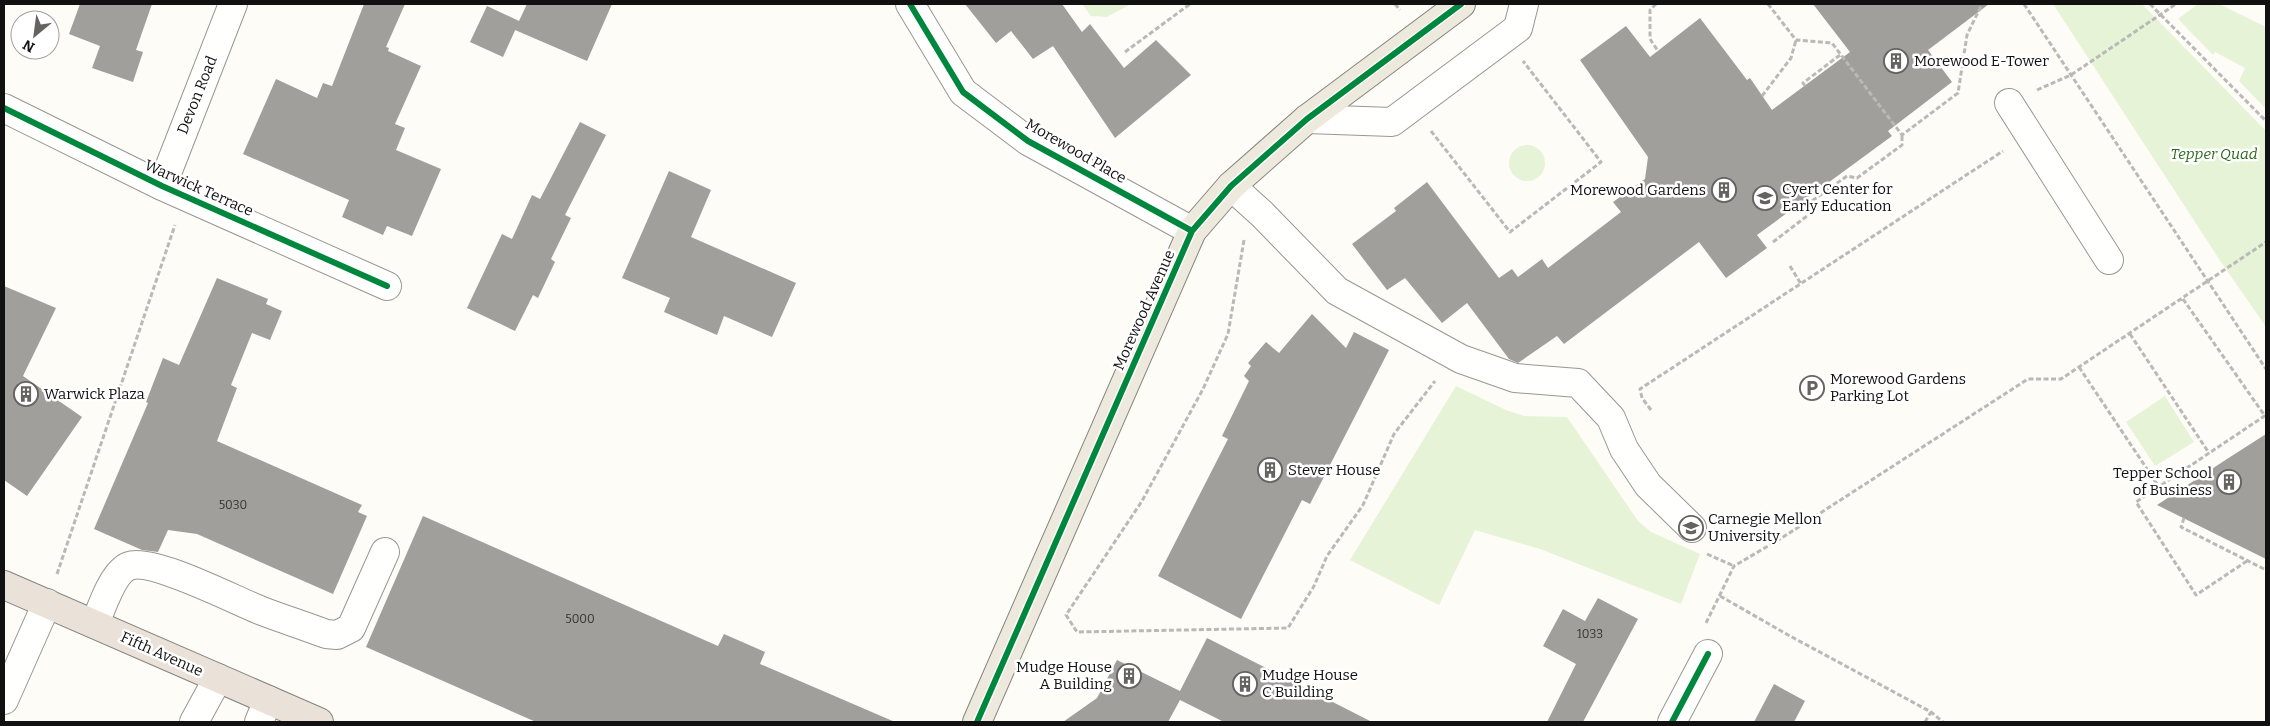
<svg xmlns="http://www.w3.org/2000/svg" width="2270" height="726" viewBox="0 0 2270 726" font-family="Bitter,serif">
<rect width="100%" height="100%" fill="#fdfcf7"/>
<!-- green -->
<path fill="#e7f3d7" d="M1082 4H1131L1107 17 1091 16Z
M2053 4H2142L2266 131V327L2221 262Z
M2198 4H2219L2266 27V109L2239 81 2245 68 2215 52 2213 55 2178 19Z
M1509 163a18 18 0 1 1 36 0a18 18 0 1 1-36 0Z
M1456 386 1506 410 1524 416 1567 417 1638 521 1651 532 1700 554 1681 604 1540 549 1475 530 1439 605 1350 560Z
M2165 396 2194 442 2155 466 2126 422Z"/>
<!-- building -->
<path fill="#a19f9c" d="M80 4H152L136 50 143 52 133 82 92 68 100 46 69 34Z
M364 4H405L386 47 389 48 388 51 421 66 395 124 405 128 396 150 441 169 412 236 387 226 383 235 342 217 349 200 243 154 276 79 317 98 323 83 332 86Z
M527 4H612L587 61 515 30 517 26 503 57 470 42 487 6 519 21Z
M965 4H1062L1082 32 1090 24 1124 68 1156 40 1191 75 1115 138 1053 46 1033 59 1011 31 996 43Z
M1813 4H1989L1928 50 1952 82 1888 131 1892 136 1757 235 1767 248 1726 278 1699 242 1564 344 1557 336 1518 363 1509 359 1467 303 1442 323 1405 278 1387 290 1352 244 1396 211 1394 208 1427 182 1499 278 1512 269 1518 277 1542 259 1548 268 1621 212 1613 202 1645 179 1648 157 1580 60 1626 26 1650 57 1700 18 1747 80 1750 78 1772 110 1850 52Z
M580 122 606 135 565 215 571 218 551 259 555 262 538 298 533 295 515 331 467 308 502 234 512 239 532 195 540 199Z
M669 171 711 190 691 237 796 283 772 337 724 316 717 335 664 312 670 298 622 278Z
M217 278 268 299 266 304 282 311 270 340 252 333 231 385 237 388 217 441 362 505 358 512 367 516 333 594 197 534 168 530 158 552 142 550 94 529 148 403 146 402 163 358 179 365Z
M4 286 56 308 23 376 82 417 27 496 4 480Z
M1312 314 1346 348 1354 332 1389 350 1310 504 1302 500 1241 619 1158 576 1228 439 1222 436 1249 381 1244 376 1251 366 1248 363 1266 342 1279 353Z
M2266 434V559L2157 505 2227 459Z
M423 516 718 646 724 634 765 652 760 664 895 722H536L366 647Z
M1598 598 1638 619 1583 722H1547L1576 664 1543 646 1563 609 1585 621Z
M1207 638 1372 722H1224L1180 700 1168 722H1063L1097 698 1117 660 1180 691Z
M1774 684 1805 701 1794 722H1754Z"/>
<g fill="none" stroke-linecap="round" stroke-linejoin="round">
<defs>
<path id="minor" d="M910 4 963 92 1028 141 1192 231
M2009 103 2109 260
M4 108 162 186 387 286
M1307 119 1392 122 1518 28 1524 4
M162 186 233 4
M1231 186 1262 214 1337 291 1461 359 1515 378 1578 383 1611 418 1624 449 1648 485 1692 528
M95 624C101 609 113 572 129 566 152 557 236 601 262 611 283 619 305 626 326 634L337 635 351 628 385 552
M4 700 47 603
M194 722 218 678
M259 722 268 700
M1672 722 1708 654"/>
<path id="major" d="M977 722 1192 231 1231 186 1307 119 1461 4"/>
<path id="highway" d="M4 585 319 722"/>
</defs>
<!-- minor casing -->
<use href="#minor" stroke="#979795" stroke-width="30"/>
<!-- major casing -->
<use href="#major" stroke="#858482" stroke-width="30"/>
<!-- highway casing -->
<use href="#highway" stroke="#858482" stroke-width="30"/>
<!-- path -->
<path stroke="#b9b9b8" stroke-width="3" stroke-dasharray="5 2.5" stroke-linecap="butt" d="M1395 4 1400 10
M1656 4 1650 10V39L1658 51
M1768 4 1796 40 1832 43 1902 135 1958 93 1967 35 1982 4
M2024 4 2266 369
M2150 4 2266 121
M1125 52 1190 4
M1805 86 1803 83 1840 55
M2037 90 2071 75 2176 4
M1762 96 1791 58 1796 40
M1431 131 1510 232 1601 162 1523 61
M1244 240 1228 334 1203 389 1142 501 1066 615 1077 632 1288 628 1314 586 1327 556 1363 505 1394 434 1435 381
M1773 242 1807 216 1809 203 1847 176 1857 178 1902 145V135
M1790 266 1801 284
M2183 299 2265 416
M2130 334 2209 453
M2079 367 2159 487
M1651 410 1642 398 1640 389 2003 151
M2184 518 2181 527 2266 570
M1707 554 1734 566
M2247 561 2196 595 2136 502 2266 415
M57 574 175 225
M1720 596 1790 636 1931 712 1943 722
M1706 623 1734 566 1780 539 2028 379H2061L2266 242
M1925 722 1931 712"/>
<!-- minor -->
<use href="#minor" stroke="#fffffe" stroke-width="28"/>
<!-- major -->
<use href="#major" stroke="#ede9dc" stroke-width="28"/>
<!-- highway -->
<use href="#highway" stroke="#eae1d8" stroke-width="28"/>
<defs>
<path id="cycleway" d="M910 4 963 92 1028 141 1192 231
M4 108 162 186 387 286
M977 722 1192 231 1231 186 1307 119 1461 4
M1672 722 1708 654"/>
</defs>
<!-- cycleway casing -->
<use href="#cycleway" stroke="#fff" stroke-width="9"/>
<!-- cycleway -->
<use href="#cycleway" stroke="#00873e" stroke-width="6"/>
</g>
<!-- icons -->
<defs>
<symbol id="building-ring" viewBox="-11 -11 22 22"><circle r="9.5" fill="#fff" stroke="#646362" stroke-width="1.5"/><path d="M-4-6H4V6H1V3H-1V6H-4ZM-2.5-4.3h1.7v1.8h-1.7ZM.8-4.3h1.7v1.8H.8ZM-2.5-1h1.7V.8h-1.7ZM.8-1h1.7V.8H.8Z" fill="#646362"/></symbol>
<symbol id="school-ring" viewBox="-11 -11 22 22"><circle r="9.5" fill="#fff" stroke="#646362" stroke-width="1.5"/><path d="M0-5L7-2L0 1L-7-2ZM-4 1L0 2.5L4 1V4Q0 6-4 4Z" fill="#646362"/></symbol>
<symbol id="parking-ring" viewBox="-11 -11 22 22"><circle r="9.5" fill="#fff" stroke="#646362" stroke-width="1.5"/><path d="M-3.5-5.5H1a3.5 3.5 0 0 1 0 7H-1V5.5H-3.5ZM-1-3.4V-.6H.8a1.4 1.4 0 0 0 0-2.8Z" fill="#646362"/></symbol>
<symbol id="university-ring" viewBox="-11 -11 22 22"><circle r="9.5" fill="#fff" stroke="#646362" stroke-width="1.5"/><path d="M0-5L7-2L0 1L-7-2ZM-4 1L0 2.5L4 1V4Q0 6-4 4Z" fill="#646362"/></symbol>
</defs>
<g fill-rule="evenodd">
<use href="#building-ring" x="1882" y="47" width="28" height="28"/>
<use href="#building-ring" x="1710" y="176" width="28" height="28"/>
<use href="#school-ring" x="1751" y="184" width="28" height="28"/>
<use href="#parking-ring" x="1798" y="374" width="28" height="28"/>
<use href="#building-ring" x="12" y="380" width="28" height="28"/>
<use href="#building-ring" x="1256" y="456" width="28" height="28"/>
<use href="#building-ring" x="2215" y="468" width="28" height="28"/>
<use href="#university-ring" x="1677" y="514" width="28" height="28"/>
<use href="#building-ring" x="1115" y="662" width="28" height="28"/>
<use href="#building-ring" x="1231" y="670" width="28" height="28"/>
</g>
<g text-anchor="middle" stroke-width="5" stroke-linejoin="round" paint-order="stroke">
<!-- number labels -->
<g font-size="12" fill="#353434">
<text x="233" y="509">5030</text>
<text x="580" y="623">5000</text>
<text x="1590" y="638">1033</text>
</g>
<!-- poi labels -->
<g font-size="15" fill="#111" stroke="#fff" text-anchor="start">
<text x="1914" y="66">Morewood E-Tower</text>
<text x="1782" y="194">Cyert Center for<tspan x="1782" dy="17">Early Education</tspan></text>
<text x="1706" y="195" text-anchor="end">Morewood Gardens</text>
<text x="1830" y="384">Morewood Gardens<tspan x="1830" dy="17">Parking Lot</tspan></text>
<text x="44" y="399">Warwick Plaza</text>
<text x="1288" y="475">Stever House</text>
<text x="2212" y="478" text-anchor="end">Tepper School<tspan x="2212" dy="17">of Business</tspan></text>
<text x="1708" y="524">Carnegie Mellon<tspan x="1708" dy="17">University</tspan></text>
<text x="1112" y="672" text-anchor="end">Mudge House<tspan x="1112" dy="17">A Building</tspan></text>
<text x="1262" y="680">Mudge House<tspan x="1262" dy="17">C Building</tspan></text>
</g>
<!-- street labels -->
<g font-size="15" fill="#111" stroke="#fff">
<text transform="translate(197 95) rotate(-68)" y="5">Devon Road</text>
<text transform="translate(1076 151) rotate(30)" y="5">Morewood Place</text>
<text transform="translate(199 188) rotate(24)" y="5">Warwick Terrace</text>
<text transform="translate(1144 310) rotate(-66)" y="5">Morewood Avenue</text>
<text transform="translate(162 654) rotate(24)" y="5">Fifth Avenue</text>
</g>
<!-- park labels -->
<g font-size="15" font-style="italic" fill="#2f6b1f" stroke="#fff">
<text x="2214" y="159">Tepper Quad</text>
</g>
</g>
<!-- border -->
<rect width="2270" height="726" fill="none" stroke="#111111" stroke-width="10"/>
<!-- north arrow -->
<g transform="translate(35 35) rotate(209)"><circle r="24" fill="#ffffff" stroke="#a0a0a0"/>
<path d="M0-4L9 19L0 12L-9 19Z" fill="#646362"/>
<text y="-8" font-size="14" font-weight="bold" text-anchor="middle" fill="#111111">N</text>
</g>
</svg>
